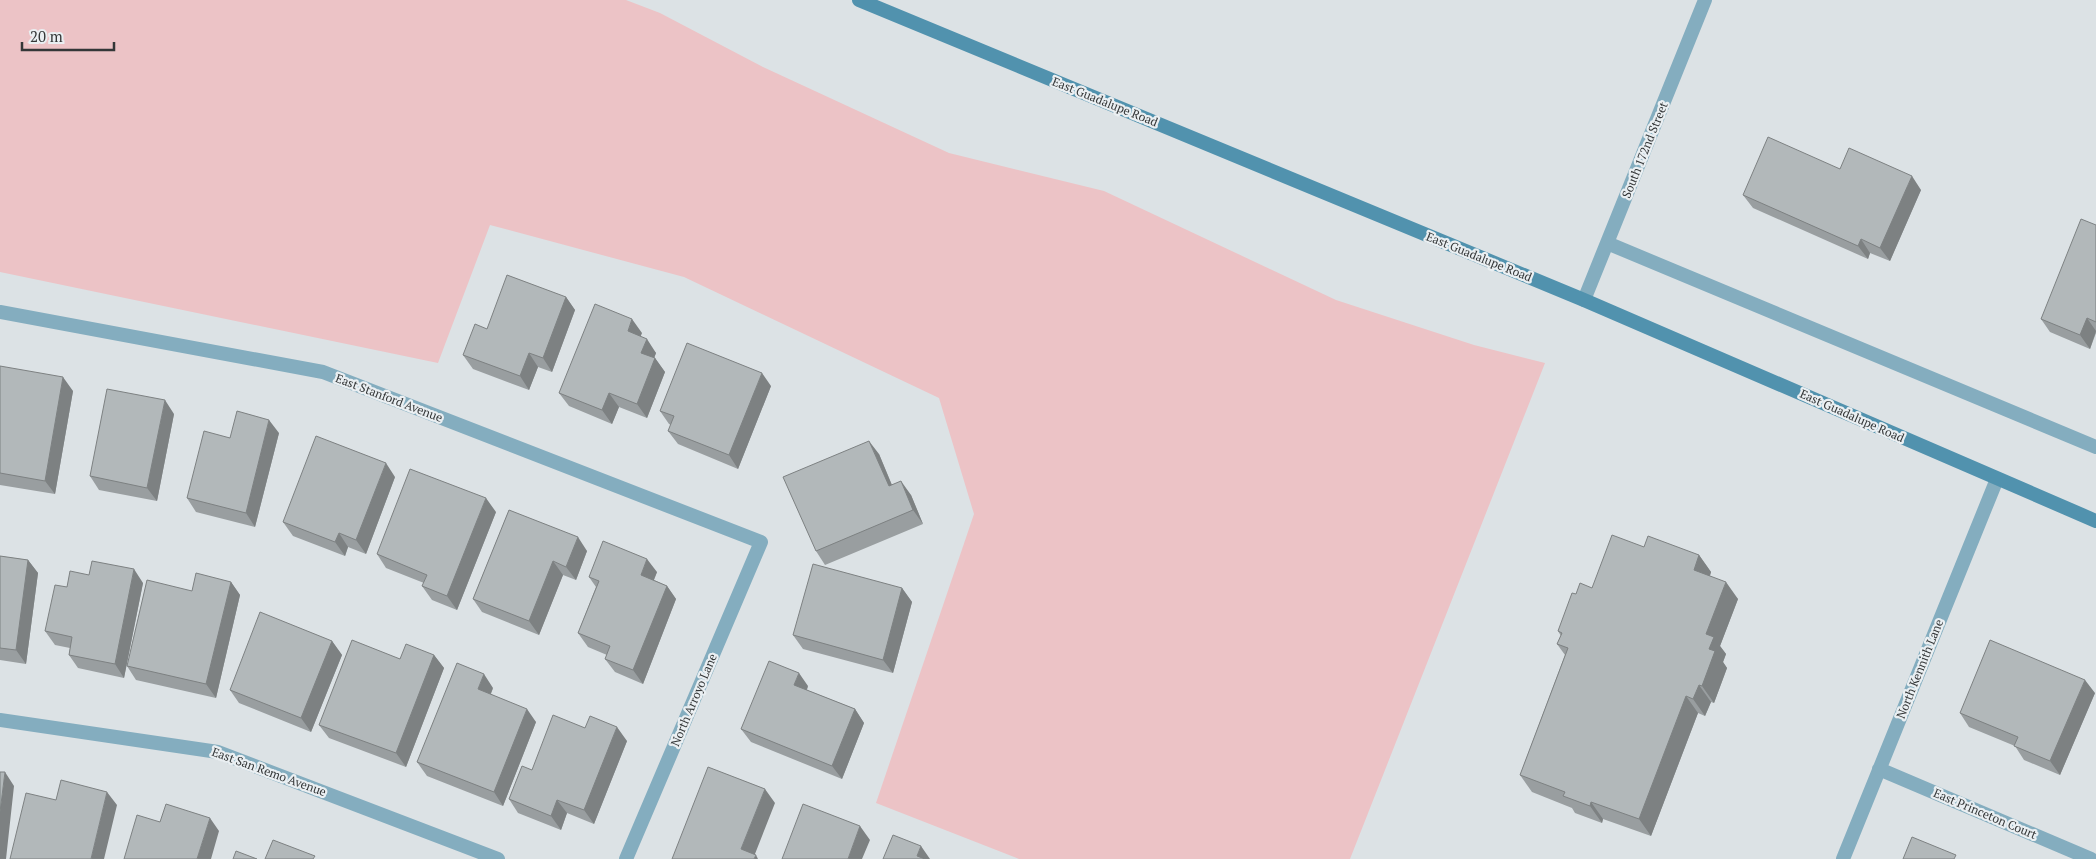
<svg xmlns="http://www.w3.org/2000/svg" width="2096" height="859" viewBox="0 0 2096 859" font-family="'PT Serif',serif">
<rect width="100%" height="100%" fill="#dce2e5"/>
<!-- green -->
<path fill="#ecc3c6" d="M0 0H626L660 13 763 67 949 153 1104 191 1336 300 1474 345 1545 363 1350 859H1019L876 803 974 514 939 398 684 277 490 225 438 363 0 272Z"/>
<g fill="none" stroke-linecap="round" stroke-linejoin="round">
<!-- minor -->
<path stroke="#84adbf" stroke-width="14" d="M1607 243 2096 447
M1584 300 1705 0
M0 312 323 372 761 542 626 859
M0 720 218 752 498 859
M1879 769 2091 859
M1843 859 1997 479"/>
<!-- secondary -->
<path stroke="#5192ae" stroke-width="14" d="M859 0 1584 300 2096 521"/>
</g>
<!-- wall -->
<path fill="#999ea0" d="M1840 169 1921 190 1890 261 1870 253 1868 259 1753 208 1743 195Z
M2096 225V333L2090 349 2050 332 2041 319Z
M566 297 575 310 552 372 538 367 529 390 473 369 463 355 487 329Z
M642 333 640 336 656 353 654 358H655L665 372 647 418 619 407 612 424 569 406 559 393Z
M0 366 73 391 55 494 0 485Z
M771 386 738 469 678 444 668 431 671 425 669 424 660 411Z
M174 414 157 501 99 490 90 476Z
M279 433 255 527 196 512 187 498 230 438Z
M879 454 892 485 911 495 923 524 825 565 816 551Z
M395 477 366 554 348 547 345 556 293 536 283 522Z
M509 510 587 551 576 580 563 575 539 635 482 612 473 599Z
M496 512 457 610 432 600 422 586 424 583 386 568 377 554Z
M1644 547 1699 555 1711 572 1710 576 1738 599 1720 646 1726 654 1723 662 1727 668 1714 703 1711 702 1705 716 1698 713 1651 836 1603 819 1602 823 1575 813 1572 808 1532 792 1520 775 1565 655 1557 644 1561 636 1558 631 1576 594 1592 588Z
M0 556 28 560 38 573 26 664 0 660Z
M657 572 654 580 667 586 676 599 643 684 615 672 605 659 607 655 588 647 578 633 596 587 589 577Z
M89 575 143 583 124 678 78 668 69 655 70 648 55 645 45 631 67 587Z
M231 582 240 595 216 698 136 680 127 666Z
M902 588 912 602 893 673 803 649 793 635Z
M332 641 342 655 311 732 239 703 230 690Z
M434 655 444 668 406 767 329 738 319 725 400 659Z
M808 686 807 690 855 709 864 723 842 779 751 742 741 729Z
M493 688 491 694 536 722 503 806 427 776 417 762Z
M2095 693 2060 775 2024 760 2015 746 1969 727 1960 713Z
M585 728 627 741 594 824 567 813 561 830 518 813 509 799Z"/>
<!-- shaded-wall -->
<path fill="#7d8182" d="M1912 176 1921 190 1890 261 1880 248Z
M1861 239 1870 253 1868 259 1858 246Z
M566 297 575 310 552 372 543 358Z
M2087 318 2096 331 2090 349 2080 335Z
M632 319 642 333 637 345 628 331Z
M647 339 656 353 651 366 641 353Z
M529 353 538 367 529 390 520 376Z
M655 358 665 372 647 418 637 404Z
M762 373 771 386 738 469 729 455Z
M63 377 73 391 55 494 45 481Z
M609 393 619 407 612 424 602 410Z
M165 400 174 414 157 501 147 488Z
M269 420 279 433 255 527 246 513Z
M869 441 879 454 898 500 889 486Z
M386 463 395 477 366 554 356 540Z
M901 481 911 495 923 524 913 510Z
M486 498 496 512 457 610 447 596Z
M339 533 348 547 345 556 335 542Z
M578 537 587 551 576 580 566 567Z
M1699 555 1711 572 1706 587 1694 570Z
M647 559 657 572 650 589 641 575Z
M28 560 38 573 26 664 16 650Z
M553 561 563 575 539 635 529 621Z
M134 569 143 583 124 678 115 664Z
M231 582 240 595 216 698 206 684Z
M1726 582 1738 599 1720 646 1726 654 1723 662 1727 668 1714 703 1702 686 1709 649 1706 634Z
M667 586 676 599 643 684 633 670Z
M902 588 912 602 893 673 883 660Z
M332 641 342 655 311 732 301 718Z
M434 655 444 668 406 767 396 753Z
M799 673 808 686 803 699 794 685Z
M484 674 493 688 487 702 478 689Z
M2085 680 2095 693 2060 775 2050 761Z
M1699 685 1711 702 1705 716 1693 699Z
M1686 696 1698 713 1651 836 1639 819Z
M527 709 536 722 503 806 494 792Z
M855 709 864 723 842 779 832 766Z
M617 727 627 741 594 824 584 810Z
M5 772 14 786 6 859H0V812Z
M765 789 775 803 753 859 741 849Z
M107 792 117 805 104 859H91Z
M557 800 567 813 561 830 551 816Z
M1591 802 1603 819 1602 823 1590 806Z
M210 818 219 831 211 859H197Z
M860 826 870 840 862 859H848Z
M921 846 930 859H919L917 856Z
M756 855 758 859H754Z"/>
<!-- building -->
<path fill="#b2b8ba" stroke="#7d8182" d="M1768 137 1840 169 1849 148 1912 176 1880 248 1861 239 1858 246 1743 195Z
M2081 219 2096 225V322L2087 318 2080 335 2041 319Z
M507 275 566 297 543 358 529 353 520 376 463 355 475 324 487 329Z
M595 304 632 319 628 331 647 339 641 353 655 358 637 404 609 393 602 410 559 393Z
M687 343 762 373 729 455 668 431 674 416 660 411Z
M0 366 63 377 45 481 0 473Z
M107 389 165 400 147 488 90 476Z
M237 411 269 420 246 513 187 498 204 431 230 438Z
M316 436 386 463 356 540 339 533 335 542 283 522Z
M869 441 889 486 901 481 913 510 816 551 783 477Z
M410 469 486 498 447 596 422 586 427 575 377 554Z
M509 510 578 537 566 567 553 561 529 621 473 599Z
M1612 535 1644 547 1648 536 1699 555 1694 570 1726 582 1706 634 1714 637 1709 649 1715 651 1702 686 1699 685 1693 699 1686 696 1639 819 1591 802 1590 806 1563 796 1565 792 1520 775 1568 648 1557 644 1562 633 1558 631 1572 593 1576 594 1580 583 1592 588Z
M603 541 647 559 641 575 667 586 633 670 605 659 610 646 578 633 599 581 589 577Z
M0 556 28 560 16 650 0 648Z
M92 561 134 569 115 664 69 655 72 637 45 631 55 585 67 587 70 571 89 575Z
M813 564 902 588 883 660 793 635Z
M196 573 231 582 206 684 127 666 147 580 192 591Z
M260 612 332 641 301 718 230 690Z
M352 640 400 659 406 644 434 655 396 753 319 725Z
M1990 640 2085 680 2050 761 2014 746 2018 737 1960 713Z
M769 661 799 673 794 685 855 709 832 766 741 729Z
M457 663 484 674 478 689 527 709 494 792 417 762Z
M553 715 585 728 590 716 617 727 584 810 557 800 551 816 509 799 522 766 532 770Z
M708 767 765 789 741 849 756 855 754 859H672Z
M0 772H5L0 812Z
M61 780 107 792 91 859H10L26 793 56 800Z
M166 804 210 818 197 859H124L137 815 160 822Z
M803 804 860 826 848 859H782Z
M893 835 921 846 917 856 925 859H883Z
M1912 837 1956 855 1954 859H1903Z
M273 840 315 856 313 859H265Z
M236 851 257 859H233Z"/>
<g text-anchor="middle" stroke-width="4.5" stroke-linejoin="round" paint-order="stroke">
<!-- street labels -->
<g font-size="12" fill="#343738" stroke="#eaeff2">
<text transform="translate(1105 102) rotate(22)" y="4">East Guadalupe Road</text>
<text transform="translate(1645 150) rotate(-68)" y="4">South 172nd Street</text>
<text transform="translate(1479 257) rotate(22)" y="4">East Guadalupe Road</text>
<text transform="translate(389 398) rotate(21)" y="4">East Stanford Avenue</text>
<text transform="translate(1852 416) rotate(24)" y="4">East Guadalupe Road</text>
<text transform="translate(1920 669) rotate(-68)" y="4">North Kennith Lane</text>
<text transform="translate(694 700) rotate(-67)" y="4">North Arroyo Lane</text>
<text transform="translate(269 772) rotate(20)" y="4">East San Remo Avenue</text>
<text transform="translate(1985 814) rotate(23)" y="4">East Princeton Court</text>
</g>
</g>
<!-- scale -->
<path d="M22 42v8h92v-8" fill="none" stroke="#343738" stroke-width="2.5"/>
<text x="30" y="42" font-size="15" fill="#343738" stroke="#eaeff2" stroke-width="4" paint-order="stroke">20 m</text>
</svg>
